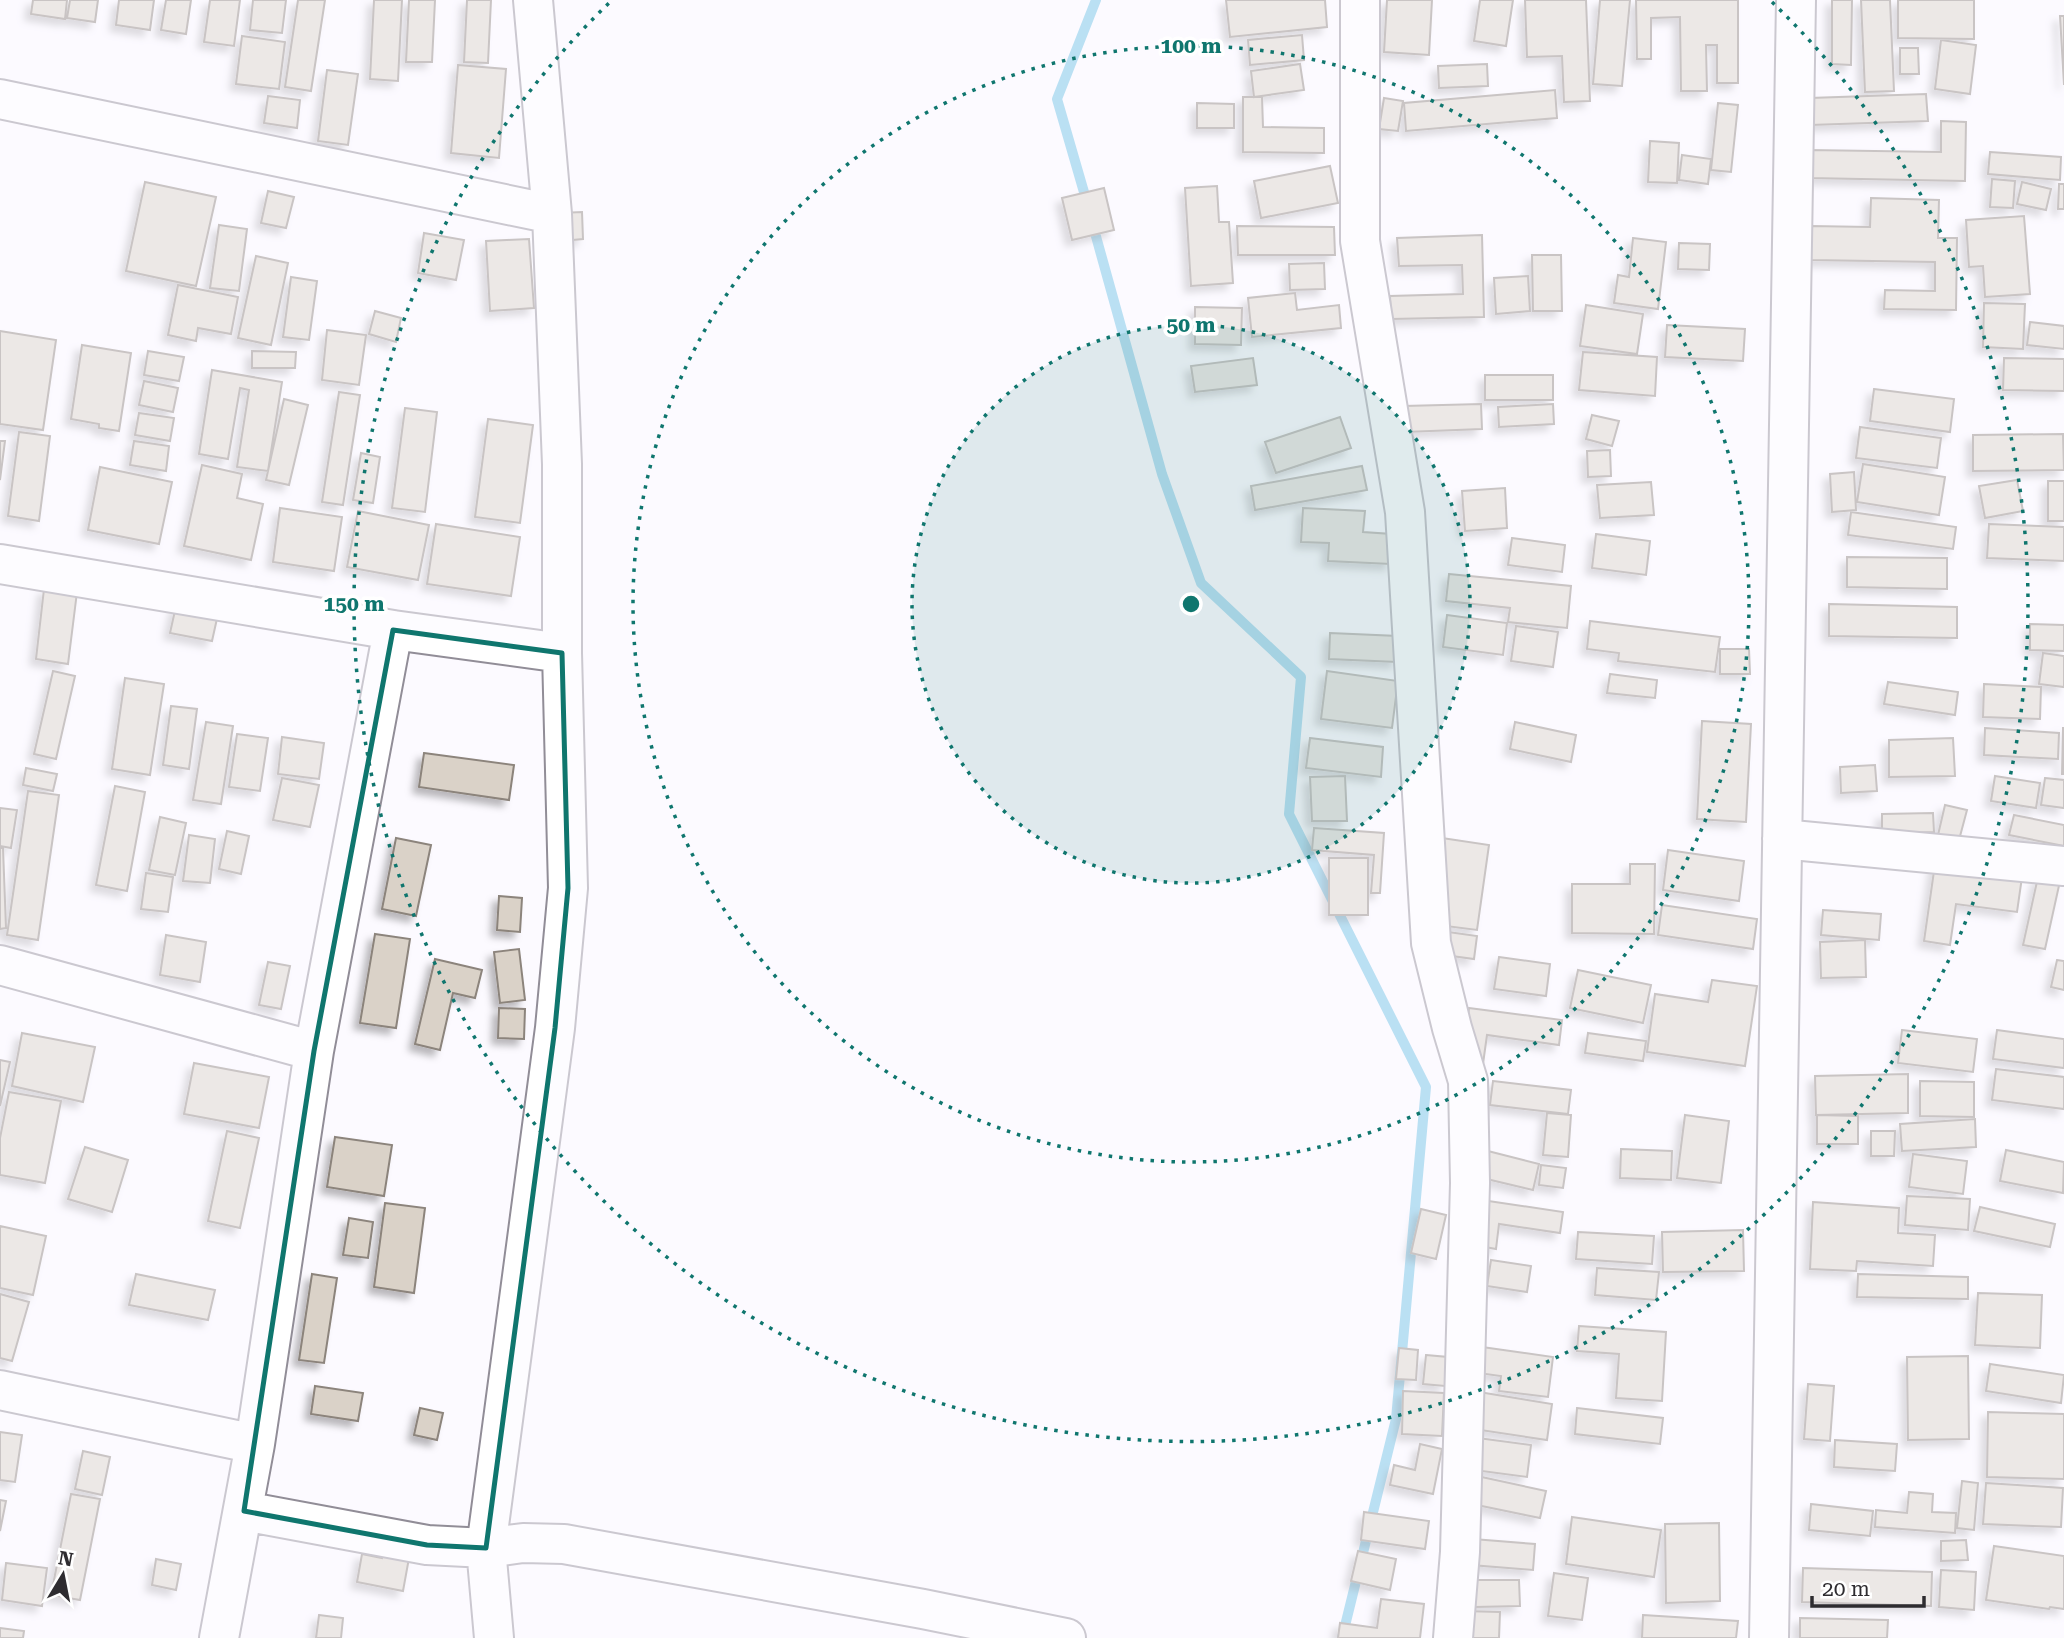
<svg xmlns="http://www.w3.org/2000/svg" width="2064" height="1638" viewBox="0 0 2064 1638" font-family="'Roboto Serif',serif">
<defs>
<filter id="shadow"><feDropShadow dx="-6" dy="6" stdDeviation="3.5" flood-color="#0004"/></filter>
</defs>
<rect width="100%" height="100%" fill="#fcfaff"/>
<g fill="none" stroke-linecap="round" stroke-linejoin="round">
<!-- stream -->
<path stroke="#6cc0e4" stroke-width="10" d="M1088 206 1057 99 1096 0
M1092 222 1162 474 1201 583 1301 677 1289 814 1426 1087 1396 1419 1342 1638"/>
</g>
<!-- building -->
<path fill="#dad2c8" stroke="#8c847c" stroke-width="2" filter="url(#shadow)" d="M33 0H67L65 19 31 14Z
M70 0H98L95 22 67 18Z
M119 0H154L150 30 116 25Z
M166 0H191L186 34 161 30Z
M210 0H240L234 46 204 42Z
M253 0H286L282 33 250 30Z
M298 0H325L311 91 285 87Z
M374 0H402L398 81 370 79Z
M409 0H435L432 62H406Z
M467 0H491L488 63 464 62Z
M1226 0H1325L1327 27 1230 37Z
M1387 0H1432L1429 55 1384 52Z
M1480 0H1513L1506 46 1474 41Z
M1525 0H1586L1590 101 1564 102 1562 56 1527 57Z
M1600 0H1630L1622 86 1593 84Z
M1636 0H1738V83H1717V45H1706L1707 91H1681L1680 17 1651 18V59H1637Z
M1832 0H1852L1851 65 1832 64Z
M1861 0H1890L1894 91 1865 92Z
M1898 0H1974V39L1898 38Z
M2060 16H2064V85Z
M1302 35 1304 60 1250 65 1248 40Z
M242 36 285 42 279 89 236 84Z
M1941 40 1976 45 1970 94 1935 89Z
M1900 48H1918L1919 74H1900Z
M1300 64 1304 90 1254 97 1251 71Z
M1487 64 1488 86 1439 88 1438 66Z
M458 65 506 69 499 158 451 153Z
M327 70 358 74 348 145 318 141Z
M1555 90 1557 118 1406 131 1404 103Z
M1926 94 1928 121 1810 125V98Z
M268 96 300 100 297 128 264 123Z
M1243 97H1262L1263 127 1324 128V153L1243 152Z
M1384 98 1403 101 1398 131 1379 129Z
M1197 103 1234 104V128H1197Z
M1718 103 1738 105 1731 172 1711 170Z
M1941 121 1966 122 1965 181 1809 178V150L1941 152Z
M1650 141 1679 143 1677 183 1648 182Z
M1990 152 2061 157 2060 180 1988 174Z
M1682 155 1711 159 1708 184 1679 180Z
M1330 166 1338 203 1261 218 1254 181Z
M1992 179 2015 181 2013 208 1990 207Z
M145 182 216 197 196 286 126 271Z
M2022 182 2051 189 2046 210 2017 204Z
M2059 184H2064V209H2058Z
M1217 186 1219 222H1229L1233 283 1191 286 1185 188Z
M1104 188 1114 230 1072 240 1062 198Z
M268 191 294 197 286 228 261 223Z
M1871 198 1939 200 1938 238H1957L1956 310 1884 309 1885 290 1935 291V262L1810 260 1811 226 1870 227Z
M582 212 583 239 562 241 560 213Z
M2024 216 2030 294 1985 297 1983 266 1969 267 1966 220Z
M219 225 247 229 239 291 210 288Z
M1237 226 1334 227 1335 255H1238Z
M424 233 464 240 456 280 418 273Z
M1482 235 1484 317 1391 319 1390 296 1463 294 1462 265 1399 266 1397 238Z
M1633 238 1666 242 1658 309 1614 303 1618 275 1629 277Z
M529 239 534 308 490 311 486 241Z
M1679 243 1710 244 1709 270 1678 269Z
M1532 255H1561L1562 311H1533Z
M256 256 288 263 271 345 238 338Z
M1324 263 1325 289 1290 290 1289 264Z
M1528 276 1530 311 1496 314 1494 278Z
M291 277 317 281 309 340 283 337Z
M178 285 238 297 231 334 198 328 196 341 168 335Z
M1295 293 1297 310 1339 305 1341 328 1252 337 1248 298Z
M1984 303 2025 304 2023 349 1983 347Z
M1586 305 1643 314 1637 354 1580 346Z
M1195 307 1242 308 1241 345 1195 344Z
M375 311 401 318 396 342 369 334Z
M2030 322 2064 326V349L2027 345Z
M1667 325 1745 329 1743 361 1665 357Z
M327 330 366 335 359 385 322 380Z
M0 331 56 340 43 430 0 424Z
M82 345 131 353 119 431 99 428V424L71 419Z
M148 351 184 357 179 381 144 375Z
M252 351 296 352 295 368H252Z
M1583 352 1657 357 1655 396 1579 390Z
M1253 358 1257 385 1195 392 1191 366Z
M2004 358 2064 359V391L2003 390Z
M212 370 282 382 268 471 237 467 249 390 240 388 228 459 199 454Z
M1485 375H1553V400H1485Z
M144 381 178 388 173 412 139 405Z
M1874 389 1954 399 1950 432 1870 421Z
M339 392 360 395 343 505 322 502Z
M284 399 308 405 289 485 266 480Z
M1481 404 1482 429 1405 432 1404 406Z
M1553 404 1554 424 1499 427 1498 407Z
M405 408 437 412 425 512 392 508Z
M139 413 174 418 170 441 135 435Z
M1592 415 1619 421 1612 446 1586 439Z
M1340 417 1351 448 1276 473 1265 442Z
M488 419 533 425 520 523 475 517Z
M1860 427 1941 438 1937 468 1856 458Z
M19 432 50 436 39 521 8 516Z
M2063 434 2064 470 1973 471V435Z
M0 441H5L0 480Z
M134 441 169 446 166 471 130 465Z
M1610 450 1611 476 1588 477 1587 451Z
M361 453 380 457 373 503 353 500Z
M1863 464 1945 477 1939 515 1857 502Z
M202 465 242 474 237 498 263 504 251 560 184 546Z
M1362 466 1367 490 1255 510 1251 486Z
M100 467 172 482 159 544 88 530Z
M1854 472 1856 510 1832 512 1830 474Z
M2017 480 2023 511 1985 518 1979 486Z
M2048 481H2064V521H2048Z
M1651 482 1654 515 1600 518 1597 485Z
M1505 488 1507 528 1465 531 1462 491Z
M280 508 342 517 334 571 273 562Z
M1303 508 1365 511 1363 532 1392 534 1391 564 1328 561 1329 543 1301 542Z
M358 511 429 525 418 580 347 567Z
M1851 512 1956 527 1953 549 1848 535Z
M436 524 520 537 511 596 427 584Z
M1989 524 2064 527V561L1987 558Z
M1596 534 1650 541 1646 575 1592 568Z
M1512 538 1565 545 1562 572 1508 565Z
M1847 557 1947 558V589L1847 587Z
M1449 574 1571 586 1567 628 1508 622 1510 608 1446 601Z
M44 589 77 592 68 664 36 659Z
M1829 604 1957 607V638L1829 636Z
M176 606 218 614 212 641 170 633Z
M1447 615 1507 623 1503 655 1443 647Z
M1590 621 1720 637 1715 672 1618 661 1619 653 1587 649Z
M2030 624 2064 625V651L2030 650Z
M1516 626 1558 632 1553 667 1511 661Z
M1330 633 1398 636 1397 662 1329 659Z
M1720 649H1749L1750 674H1720Z
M2043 653 2064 656V687L2039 684Z
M53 671 75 676 56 759 34 754Z
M1327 671 1398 681 1392 728 1321 719Z
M1610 674 1657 680 1655 698 1607 693Z
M125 678 164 684 150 775 112 769Z
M1888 682 1958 692 1955 715 1884 704Z
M1984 684 2041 687 2040 719 1983 717Z
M171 706 197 709 189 769 163 765Z
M1702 721 1751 724 1746 822 1697 819Z
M206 722 233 726 221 804 193 800Z
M1515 722 1576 735 1571 762 1510 749Z
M1985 728 2059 733 2058 759 1984 755Z
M2063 728H2064V774H2062Z
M237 734 268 738 260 791 229 787Z
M282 737 324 743 319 779 278 774Z
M1310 738 1383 747 1381 777 1306 768Z
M1953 738 1955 776 1889 777V740Z
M424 753 514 765 509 800 419 787Z
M1875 765 1877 791 1841 793 1840 767Z
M26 768 57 774 53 791 23 785Z
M1345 776 1347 821H1312L1310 777Z
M1995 776 2040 783 2036 808 1991 801Z
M282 778 319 785 310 827 273 820Z
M2045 778 2064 780V808L2041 805Z
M115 786 145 792 127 891 96 885Z
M28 791 59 795 38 940 7 935Z
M1945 805 1967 810 1959 840 1938 835Z
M0 808 17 810 11 848 0 846Z
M1933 813 1934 832 1882 834V814Z
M2014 815 2064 825V846L2009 835Z
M160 817 186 823 175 875 149 870Z
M1314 828 1384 833 1380 893H1371L1374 855 1312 850Z
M227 831 249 836 241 874 219 869Z
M189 835 215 839 210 883 183 881Z
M396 838 431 845 416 916 382 909Z
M1442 838 1489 845 1477 930 1430 924Z
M0 848H3L6 928 0 929Z
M1668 850 1744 861 1739 901 1663 890Z
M1329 858H1368V915H1329Z
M1630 864H1655L1654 934 1572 933V884H1630Z
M1935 864 2022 877 2017 912 1956 904 1950 945 1924 941Z
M146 873 173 877 168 912 141 909Z
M2038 877 2060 881 2045 949 2023 945Z
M499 896 522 898 520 932 497 930Z
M1662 905 1757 919 1753 949 1658 935Z
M1823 910 1881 914 1879 940 1821 935Z
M1441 931 1477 936 1474 959 1437 954Z
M375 934 410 939 396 1028 360 1023Z
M166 935 206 942 200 982 160 975Z
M1865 940 1866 977 1821 978 1820 942Z
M519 949 525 1000 500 1003 494 952Z
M1499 957 1550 964 1546 996 1494 989Z
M435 959 482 970 475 998 453 993 440 1050 415 1044Z
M2057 960 2064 961V990L2051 987Z
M268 962 290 966 281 1009 259 1005Z
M1578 970 1651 985 1643 1023 1570 1008Z
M1712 980 1757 986 1745 1066 1647 1052 1655 994 1708 1002Z
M499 1008 525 1009 524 1039 498 1038Z
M1469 1008 1562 1020 1559 1045 1487 1035 1482 1071 1461 1068Z
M1902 1030 1977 1039 1973 1072 1898 1063Z
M1997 1030 2064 1039V1068L1993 1059Z
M22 1033 95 1047 83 1102 12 1086Z
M1588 1033 1646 1041 1643 1061 1585 1053Z
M0 1060 10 1062 0 1106Z
M194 1063 269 1077 259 1128 184 1114Z
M1996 1069 2064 1077V1109L1992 1100Z
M1908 1074V1113L1816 1115 1815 1076Z
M1493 1081 1571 1090 1568 1114 1490 1105Z
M1920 1081 1974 1082V1117L1920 1116Z
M9 1092 61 1101 45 1183 0 1175V1138Z
M1547 1113 1571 1115 1568 1157 1543 1155Z
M1685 1115 1729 1121 1721 1183 1677 1178Z
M1817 1115 1858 1116V1144H1817Z
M1975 1119 1976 1147 1902 1151 1900 1124Z
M227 1131 259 1138 240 1228 208 1221Z
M1871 1131H1895L1894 1156H1871Z
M335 1137 392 1145 384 1196 327 1187Z
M85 1147 128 1160 112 1212 68 1199Z
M1480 1149 1539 1164 1533 1190 1474 1176Z
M1621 1149 1672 1151 1671 1180 1620 1178Z
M2006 1150 2064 1162 2063 1193 2000 1181Z
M1913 1154 1967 1161 1963 1194 1909 1187Z
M1541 1165 1566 1168 1563 1188 1539 1185Z
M1907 1196 1970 1199 1968 1230 1905 1225Z
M1475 1199 1563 1212 1560 1233 1499 1224 1496 1249 1469 1244Z
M1813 1202 1899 1208 1898 1233 1935 1235 1933 1266 1857 1261 1856 1271 1810 1269Z
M385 1203 425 1208 414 1293 374 1287Z
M1980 1207 2055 1224 2050 1247 1974 1231Z
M1421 1209 1446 1215 1436 1259 1411 1253Z
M349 1218 373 1222 368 1258 343 1255Z
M0 1226 46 1236 33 1295 0 1288Z
M1743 1230 1744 1271 1663 1272 1662 1232Z
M1578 1232 1654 1236 1652 1264 1576 1259Z
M1491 1260 1531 1266 1527 1292 1487 1286Z
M1597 1268 1659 1272 1656 1300 1595 1295Z
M136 1274 215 1290 208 1320 129 1305Z
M312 1274 337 1278 324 1363 299 1360Z
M1858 1274 1968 1277V1299L1857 1297Z
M1978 1293 2042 1295 2040 1348 1975 1345Z
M0 1294 29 1302 12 1361 0 1358Z
M1579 1326 1666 1332 1662 1401 1616 1398 1619 1354 1577 1351Z
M1475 1346 1553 1357 1548 1397 1499 1391 1501 1376 1471 1372Z
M1399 1348 1418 1350 1416 1380 1396 1379Z
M1426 1355 1448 1357 1445 1386 1423 1384Z
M1968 1356 1969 1439 1908 1440 1907 1357Z
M1990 1364 2064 1375 2061 1403 1986 1391Z
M1808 1384 1834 1386 1830 1441 1804 1439Z
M315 1386 363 1393 358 1421 311 1414Z
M1403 1391 1444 1393 1442 1436 1402 1434Z
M1473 1391 1552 1404 1547 1440 1467 1428Z
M420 1408 443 1413 437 1440 414 1435Z
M1577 1408 1663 1418 1660 1444 1575 1434Z
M1988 1412 2064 1414V1479L1987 1477Z
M0 1432 22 1435 15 1482 0 1480Z
M1478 1438 1531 1445 1527 1477 1474 1470Z
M1835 1440 1897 1444 1895 1471 1834 1467Z
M1420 1444 1442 1449 1433 1494 1390 1485 1394 1465 1415 1470Z
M83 1451 110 1457 102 1495 75 1489Z
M1477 1476 1546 1491 1540 1518 1472 1504Z
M1962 1481 1978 1483 1974 1530 1957 1528Z
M1986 1483 2063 1488 2061 1527 1983 1524Z
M1909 1492 1933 1494 1932 1512 1956 1513 1955 1533 1875 1527 1876 1510 1907 1513Z
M71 1494 100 1499 80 1600 51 1595Z
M0 1500 6 1501 0 1531Z
M1811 1504 1873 1511 1870 1536 1809 1530Z
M1364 1512 1429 1521 1425 1549 1361 1540Z
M1572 1517 1661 1530 1654 1577 1566 1564Z
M390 1521 415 1525 403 1591 357 1582 362 1554 382 1558Z
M1719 1523 1720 1601 1666 1603 1665 1524Z
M1473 1539 1535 1544 1533 1570 1471 1565Z
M1966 1540 1968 1560 1941 1561V1541Z
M1994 1546 2064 1556V1609L2050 1607 2049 1609 1986 1600Z
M1358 1551 1396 1559 1390 1590 1351 1581Z
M156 1559 181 1564 176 1590 152 1585Z
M6 1563 47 1568 42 1606 2 1600Z
M1803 1568 1932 1572 1931 1606 1802 1602Z
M1941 1570 1976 1572 1974 1610 1939 1607Z
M1554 1573 1588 1578 1582 1620 1548 1616Z
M1474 1580H1519L1520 1606 1475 1607Z
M1381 1599 1424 1604 1420 1638H1338L1340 1623 1377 1628Z
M1463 1611 1500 1612 1499 1638H1462Z
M319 1615 343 1618 341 1638H316Z
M1643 1615 1738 1621 1736 1638H1642Z
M1800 1618 1888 1620 1887 1638H1800Z
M0 1628 24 1631 23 1638H0Z"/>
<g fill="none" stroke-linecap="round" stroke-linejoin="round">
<defs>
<path id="minor" d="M1360 0V241L1405 512 1431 943 1452 1028 1468 1081 1470 1183 1460 1552 1453 1638
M0 99 552 214
M0 564 393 630 562 653
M1782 839 2064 866
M0 965 314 1051
M0 1390 255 1444
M244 1511 427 1545 486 1548 523 1543 564 1544 923 1609 1066 1638
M219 1638 255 1444 314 1051 393 630
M494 1638 486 1548 555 1028 568 888 562 653V464L552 214 533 0
M1769 1638 1796 0"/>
</defs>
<!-- minor casing -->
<use href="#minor" stroke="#918d97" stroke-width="42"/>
<!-- minor -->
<use href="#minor" stroke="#fff" stroke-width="38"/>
</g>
<!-- marked area -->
<path d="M0 0H2064V1638H0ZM393 630 562 653 568 888 555 1028 486 1548 427 1545 244 1511 314 1051Z" fill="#fcfaff" fill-opacity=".55" fill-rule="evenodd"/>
<path fill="none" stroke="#0f766e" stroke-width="5" stroke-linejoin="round" d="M393 630 562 653 568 888 555 1028 486 1548 427 1545 244 1511 314 1051Z"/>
<!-- distance rings -->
<circle cx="1191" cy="604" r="279" fill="#0f766e" fill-opacity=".12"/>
<g fill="none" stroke="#0f766e" stroke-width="3.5" stroke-dasharray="3.5 7">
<circle cx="1191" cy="604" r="279"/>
<circle cx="1191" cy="604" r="558"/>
<path d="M1772 2A837 837 0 1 1 610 2"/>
</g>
<circle cx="1191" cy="604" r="10" fill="#0f766e" stroke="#fff" stroke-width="3.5"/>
<g font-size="21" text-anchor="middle" font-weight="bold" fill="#0f766e" stroke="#fff" stroke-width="7" stroke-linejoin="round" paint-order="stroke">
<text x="1191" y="53">100 m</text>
<text x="1191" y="332">50 m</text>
<text x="354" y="611">150 m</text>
</g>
<!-- north arrow -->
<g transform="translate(63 1575) rotate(10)" stroke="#ffffff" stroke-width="5" paint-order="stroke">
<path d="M0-5L12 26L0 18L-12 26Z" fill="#2e2c30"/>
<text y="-10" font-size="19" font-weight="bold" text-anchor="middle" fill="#2e2c30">N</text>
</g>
<!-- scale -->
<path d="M1812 1596v10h112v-10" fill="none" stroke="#2e2c30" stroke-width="3.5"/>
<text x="1822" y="1596" font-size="21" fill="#2e2c30" stroke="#ffffff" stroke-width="5" paint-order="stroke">20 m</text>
</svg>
